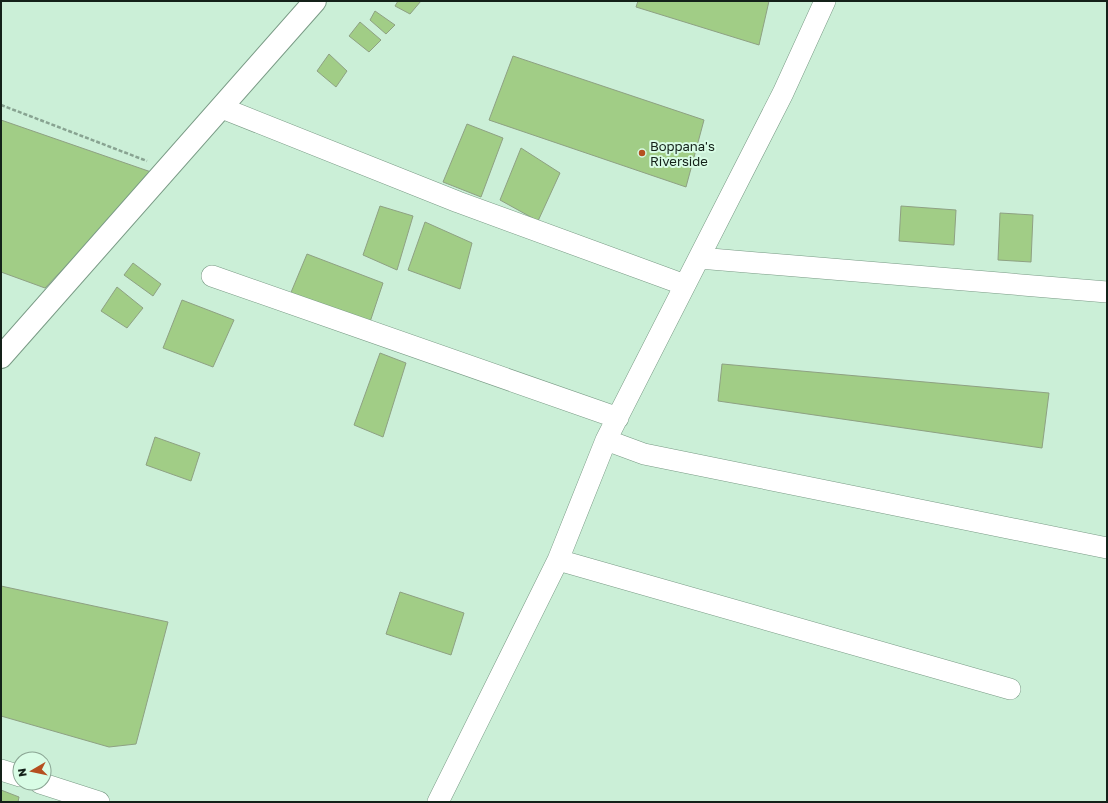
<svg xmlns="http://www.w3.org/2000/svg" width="1108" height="803" viewBox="0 0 1108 803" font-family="'Golos Text',sans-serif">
<rect width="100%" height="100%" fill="#cbefd7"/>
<!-- building -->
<path fill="#a1cd86" stroke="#8ea183" d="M398 1H421L410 14 395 6Z
M638 1H769L759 45 636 7Z
M375 11 395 25 386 34 370 20Z
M360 22 381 40 369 52 349 36Z
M329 54 347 71 336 87 317 71Z
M513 56 704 120 686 187 489 120Z
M1 120 154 173 45 288 1 272Z
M467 124 503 138 481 197 443 182Z
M521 148 560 173 538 221 500 200Z
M380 206 413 216 397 270 363 255Z
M901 206 956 210 954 245 899 241Z
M1000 213 1033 215 1031 262 998 260Z
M425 222 472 243 460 289 408 270Z
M307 254 383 283 369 325 287 302Z
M133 263 161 284 153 296 124 275Z
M117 287 143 308 127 328 101 311Z
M182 300 234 320 213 367 163 348Z
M380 353 406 363 383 437 354 425Z
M722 364 1049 393 1042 448 718 401Z
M155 437 200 453 191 481 146 465Z
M1 586 168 622 136 744 109 747 1 716Z
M400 592 464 613 451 655 386 634Z
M1 790 19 797 18 802H1Z"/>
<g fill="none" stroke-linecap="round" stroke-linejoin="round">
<defs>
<path id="street" d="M222 108 458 202 685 285
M699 258 1107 292
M212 276 618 418
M606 440 644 454 1107 548
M558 560 1010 689
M1 770 20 776
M40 783 99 802
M438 802 558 560 606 440 783 93 825 1"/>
<path id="secondary" d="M1 357 315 1"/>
</defs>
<!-- street casing -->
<use href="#street" stroke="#799a85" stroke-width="22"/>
<!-- secondary casing -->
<use href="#secondary" stroke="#799a85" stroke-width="24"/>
<!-- path -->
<path stroke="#88a391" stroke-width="2.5" stroke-dasharray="4 2" stroke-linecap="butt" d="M1 105 147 161"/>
<!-- street -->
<use href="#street" stroke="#fff" stroke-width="21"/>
<!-- secondary -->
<use href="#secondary" stroke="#fff" stroke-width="22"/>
</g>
<!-- markers -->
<circle fill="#b55020" stroke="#d8fce5" stroke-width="1.5" cx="642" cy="153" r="4"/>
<g text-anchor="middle" stroke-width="4" stroke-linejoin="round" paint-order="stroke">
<!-- poi labels -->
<g font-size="13" fill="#142119" stroke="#d8fce5" text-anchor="start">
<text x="650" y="151">Boppana's<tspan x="650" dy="15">Riverside</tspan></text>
</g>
</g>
<!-- border -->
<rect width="1108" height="803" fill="none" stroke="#142119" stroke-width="4"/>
<!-- north arrow -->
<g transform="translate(32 771) rotate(261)"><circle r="19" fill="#d8fce5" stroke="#8aa493"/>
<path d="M0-3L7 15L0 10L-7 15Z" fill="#b55020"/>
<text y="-6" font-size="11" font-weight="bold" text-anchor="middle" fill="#142119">N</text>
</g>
</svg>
